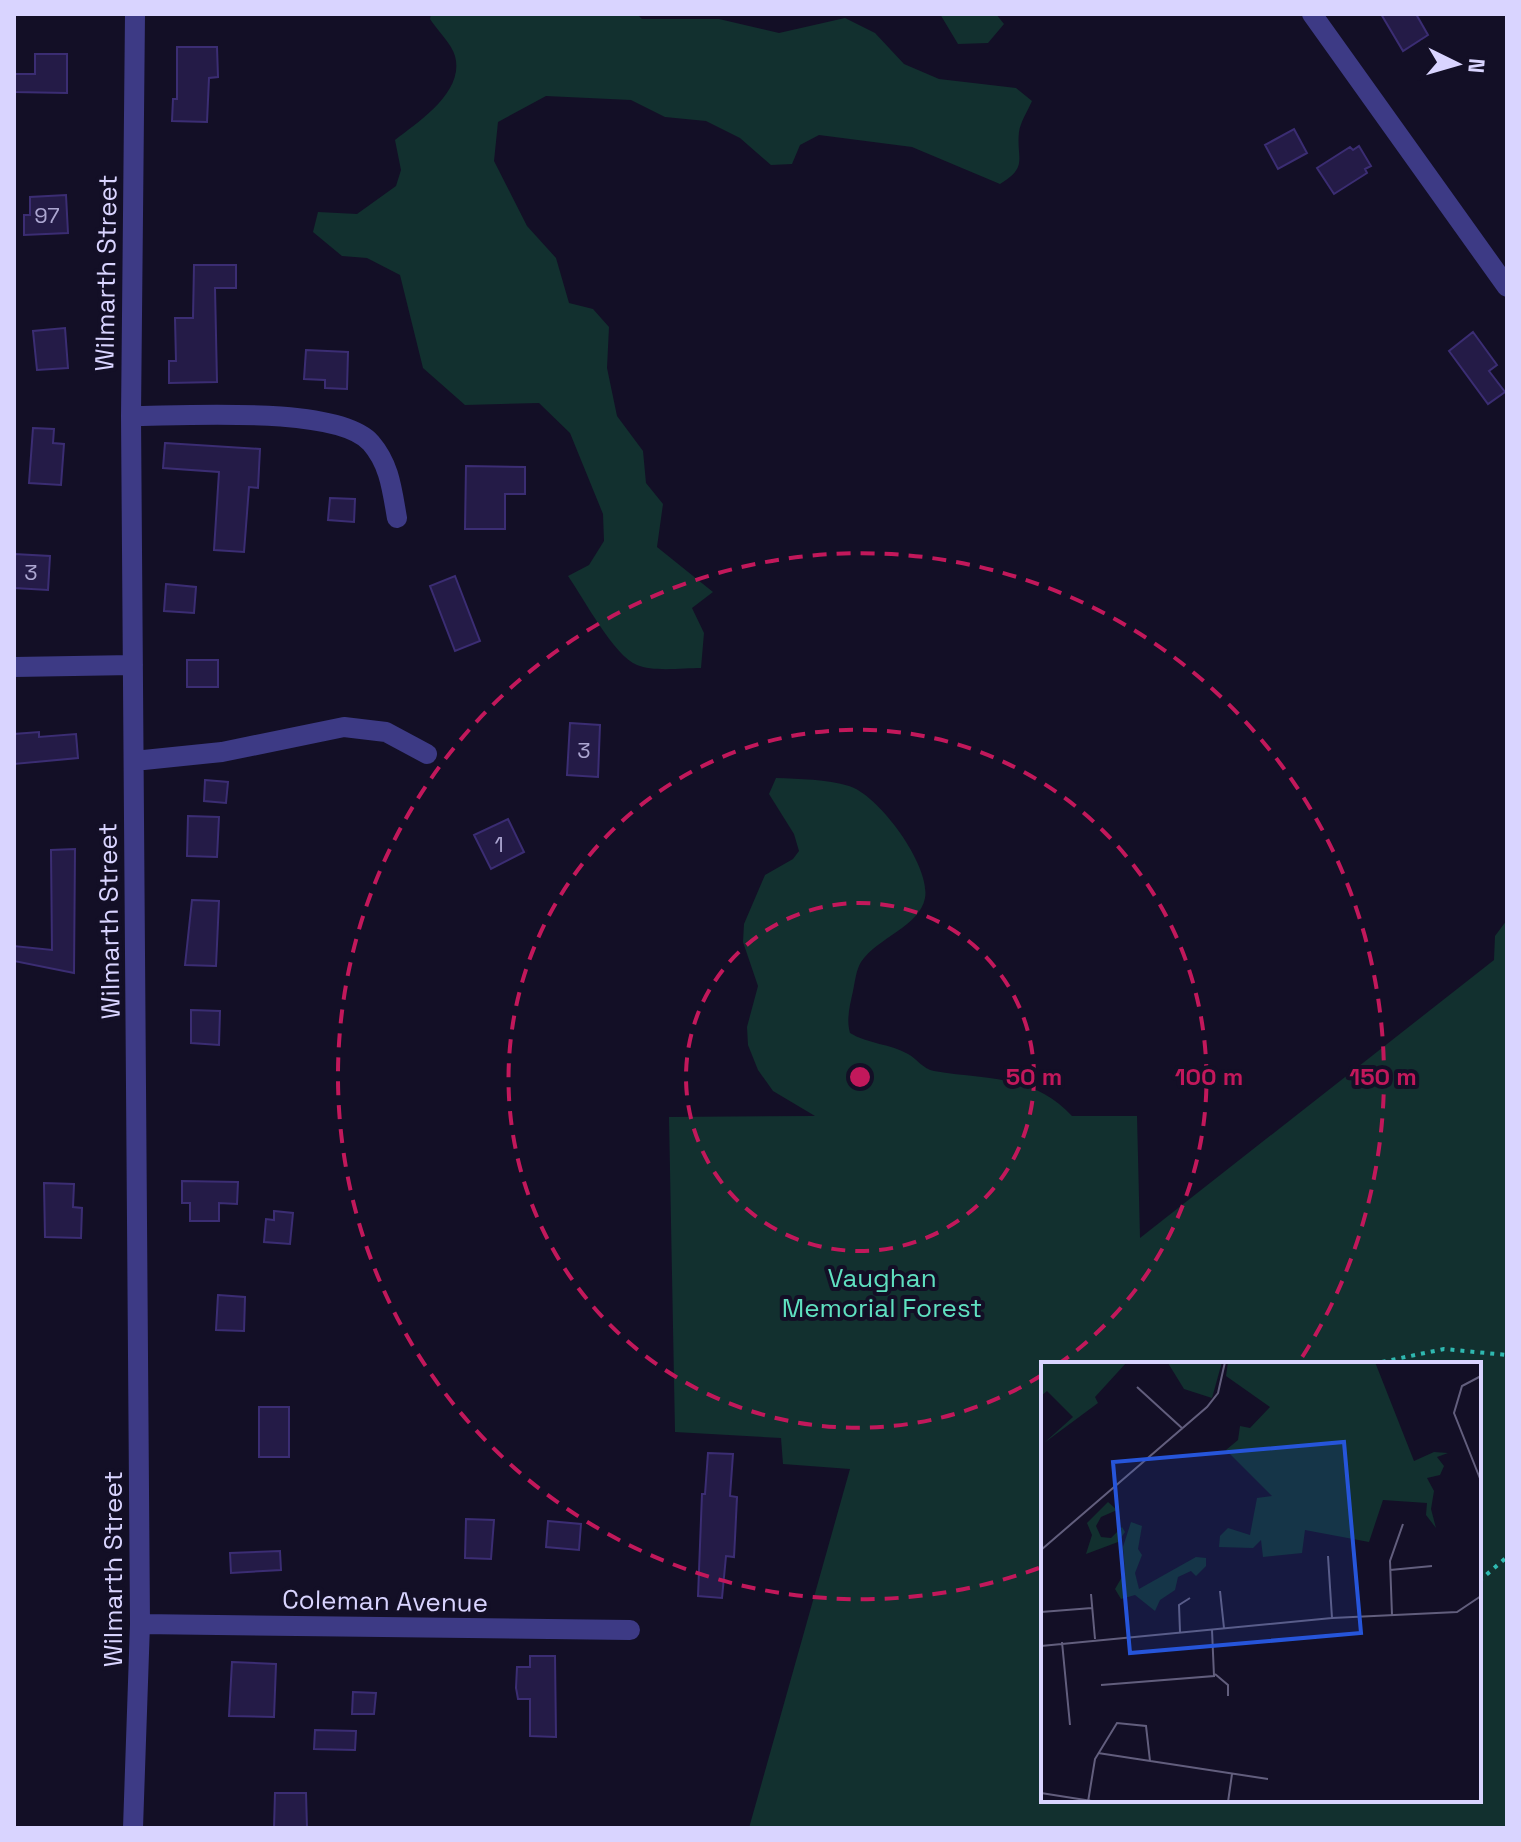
<svg xmlns="http://www.w3.org/2000/svg" width="1521" height="1842" viewBox="0 0 1521 1842" font-family="'Space Grotesk',sans-serif">
<rect width="100%" height="100%" fill="#130f26"/>
<!-- green -->
<path fill="#12302f" fill-rule="evenodd" d="M431 14H637L642 19H719L779 33 845 18 875 33 904 64 939 79 1016 88 1032 101C1028 110 1020 123 1019 132 1016 158 1029 167 1000 184L912 147 819 135 800 145 792 164 771 165 740 138 706 121 665 117 631 100 546 96 498 122 494 161 527 226 556 258 569 303 593 309 609 327 607 368 617 416 643 451 646 483 663 504 657 547 713 592 692 608 704 633 701 668C683 668 653 672 637 665 614 656 584 599 568 576L589 565 604 541 603 514 570 433 539 403 465 405 423 368 400 275 367 258 342 256 313 232 318 212 357 214 396 186 401 170 395 140C418 122 465 92 455 56 452 44 437 30 430 19Z
M940 14H996L1004 24 988 43 958 44Z
M776 778C799 779 827 779 849 786 879 795 931 866 925 898 920 926 877 938 861 962 856 970 855 982 853 991 850 1005 846 1019 850 1033 868 1044 891 1044 908 1054 917 1059 923 1069 934 1071 986 1080 1033 1074 1072 1116H1137L1140 1238 1494 960 1495 936 1507 920V1828H749L850 1469 783 1464 781 1438 675 1432 669 1117 815 1116 773 1091 758 1070 748 1045 747 1027 758 986 743 942 744 924 765 875 793 859 799 851 794 834 769 794ZM1043 1364H1479V1800H1043Z"/>
<!-- building -->
<path fill="#241b47" stroke="#3b2d73" stroke-width="2" d="M1381 14H1416L1428 35 1403 51Z
M177 47H217L218 77 209 78 207 122 172 121 173 99H177Z
M35 54H67V93L14 92V74H35Z
M1294 129 1307 153 1278 169 1265 145Z
M1359 146 1371 166 1365 169 1367 173 1334 194 1317 168 1350 147 1353 150Z
M66 195 68 233 24 235V215H30V197Z
M194 265H236V288H215L217 382 169 383V361H176L175 318H193Z
M65 328 68 368 37 370 33 331Z
M1473 332 1497 365 1489 371 1505 392 1488 404 1449 351Z
M306 350 348 352 347 389 325 388V380L304 379Z
M33 428 54 429 53 443 64 444 61 485 29 483Z
M165 443 260 449 258 488 249 487 244 552 214 550 219 472 163 468Z
M466 466 525 467V494H505V529H465Z
M330 498 355 499 354 522 328 520Z
M14 554 50 556 48 590 14 588Z
M455 576 480 641 455 651 430 586Z
M166 584 196 587 194 613 164 611Z
M187 660H218V687H187Z
M570 723 600 725 598 777 567 775Z
M39 732V737L76 734 78 758 14 764V734Z
M205 780 228 782 226 803 204 801Z
M188 816 219 817 217 857 187 856Z
M508 819 524 852 491 869 474 835Z
M75 849 74 973 14 961V946L52 950 51 850Z
M192 900 219 901 216 966 185 965Z
M191 1010 220 1011 219 1045 191 1043Z
M182 1181 238 1182 237 1204 219 1203V1221H190V1203H182Z
M44 1183 74 1184 73 1207 82 1208 81 1238 45 1237Z
M274 1211 293 1213 290 1244 264 1242 266 1219 274 1220Z
M218 1295 245 1297 244 1331 216 1330Z
M259 1407H289V1457H259Z
M708 1453 733 1454 730 1496 737 1497 735 1538 734 1557 726 1556 722 1598 698 1596 702 1494H705Z
M466 1519 494 1520 491 1559 465 1558Z
M548 1521 581 1524 579 1550 546 1547Z
M280 1551 281 1570 231 1573 230 1553Z
M530 1656H555L556 1737 530 1736V1699H518L516 1688 517 1667H530Z
M232 1662 276 1664 274 1717 229 1716Z
M353 1692 376 1693 374 1714H352Z
M315 1730 356 1731 355 1750 314 1749Z
M275 1793H306L307 1828H274Z"/>
<g fill="none" stroke-linecap="round" stroke-linejoin="round">
<!-- path -->
<path stroke="#2fb8b0" stroke-width="4" stroke-dasharray="4 6" stroke-linecap="butt" d="M1372 1364 1444 1349 1507 1355
M1479 1581 1507 1557"/>
<!-- street -->
<path stroke="#3d3a85" stroke-width="20" d="M1312 14 1507 287
M131 416C183 416 338 405 371 443 390 465 392 490 397 518
M14 667 133 665
M134 761 222 752 344 727 386 732 427 754
M140 1624 630 1630
M133 1828 140 1624 131 416 135 14"/>
</g>
<!-- distance rings -->
<g fill="none" stroke="#c2185b" stroke-width="4" stroke-dasharray="14 10">
<circle cx="860" cy="1077" r="174"/>
<path d="M1042 1375A349 349 0 1 1 1060 1363"/>
<path d="M1039 1568A523 523 0 1 1 1299 1362"/>
</g>
<g text-anchor="middle" stroke-width="8" stroke-linejoin="round" paint-order="stroke">
<!-- number labels -->
<g font-size="22" fill="#aca6d1">
<text x="47" y="223">97</text>
<text x="31" y="580">3</text>
<text x="584" y="758">3</text>
<text x="499" y="852">1</text>
</g>
<!-- street labels -->
<g font-size="26" fill="#d9d4ff" stroke="#130f26">
<text transform="translate(106 273) rotate(-89)" y="9">Wilmarth Street</text>
<text transform="translate(109 921) rotate(-91)" y="9">Wilmarth Street</text>
<text transform="translate(113 1569) rotate(-90)" y="9">Wilmarth Street</text>
<text transform="translate(385 1601) rotate(1)" y="9">Coleman Avenue</text>
</g>
<!-- park labels -->
<g font-size="26" fill="#5fe0c0" stroke="#130f26">
<text x="882" y="1287">Vaughan<tspan x="882" dy="30">Memorial Forest</tspan></text>
</g>
</g>
<!-- overview -->
<g transform="translate(1041 1362)">
<rect width="440" height="440" fill="#130f26"/>
<path d="M86 0 54 35 57 41 3 81 32 55 6 29 0 34V1ZM181 0 171 36 143 27 127 1ZM187 0H334L373 99 393 90 407 91 396 95 403 104 399 113 386 116 393 129 390 147 395 166 385 153 386 141 342 138 328 180 264 168 261 191 222 195 220 178 212 186 178 185 179 174 187 166 209 173 216 136 231 134 185 88 197 78 199 64 209 66 229 45 185 14ZM67 140 76 148 60 155 55 164 60 175 70 176 81 165 84 170 77 180 45 192 51 173 46 161ZM90 160 101 164 97 187 101 193 94 211 98 227 155 195 165 196V204L155 214 150 209 137 215 134 228 119 238 114 249 94 233 80 237 74 227 84 210 82 185Z" fill="#12302f"/>
<path fill="none" stroke="#625e7d" stroke-width="2" d="M440 14 421 24 413 51 440 119M96 25 142 67M0 188 166 45 177 31 184 0M287 194 291 256M349 208 391 204M179 229 183 266M50 232 54 277M0 250 51 246M351 253 349 199 362 162M139 270 138 243 149 236M21 280 29 363M0 284 291 256 416 250 440 234M174 312 187 323V334M60 323 173 314 171 268M57 391 227 417M0 431 57 440M47 440 54 397 76 361 105 364 109 399M187 440 191 412"/>
<path fill="#2655da" fill-opacity="0.15" stroke="#2655da" stroke-width="4" d="M303 80 320 271 89 291 72 100Z"/>
<rect width="440" height="440" fill="none" stroke="#d9d4ff" stroke-width="4"/>
</g>
<circle cx="860" cy="1077" r="12" fill="#c2185b" stroke="#130f26" stroke-width="4"/>
<g font-size="24" text-anchor="middle" font-weight="bold" fill="#c2185b" stroke="#130f26" stroke-width="8" stroke-linejoin="round" paint-order="stroke">
<text x="1034" y="1085">50 m</text>
<text x="1209" y="1085">100 m</text>
<text x="1383" y="1085">150 m</text>
</g>
<!-- border -->
<rect width="1521" height="1842" fill="none" stroke="#d9d4ff" stroke-width="32"/>
<!-- north arrow -->
<g transform="translate(1457 64) rotate(95)" stroke="#130f26" stroke-width="6" paint-order="stroke">
<path d="M0-6L14 30L0 20L-14 30Z" fill="#d9d4ff"/>
<text y="-12" font-size="22" font-weight="bold" text-anchor="middle" fill="#d9d4ff">N</text>
</g>
</svg>
